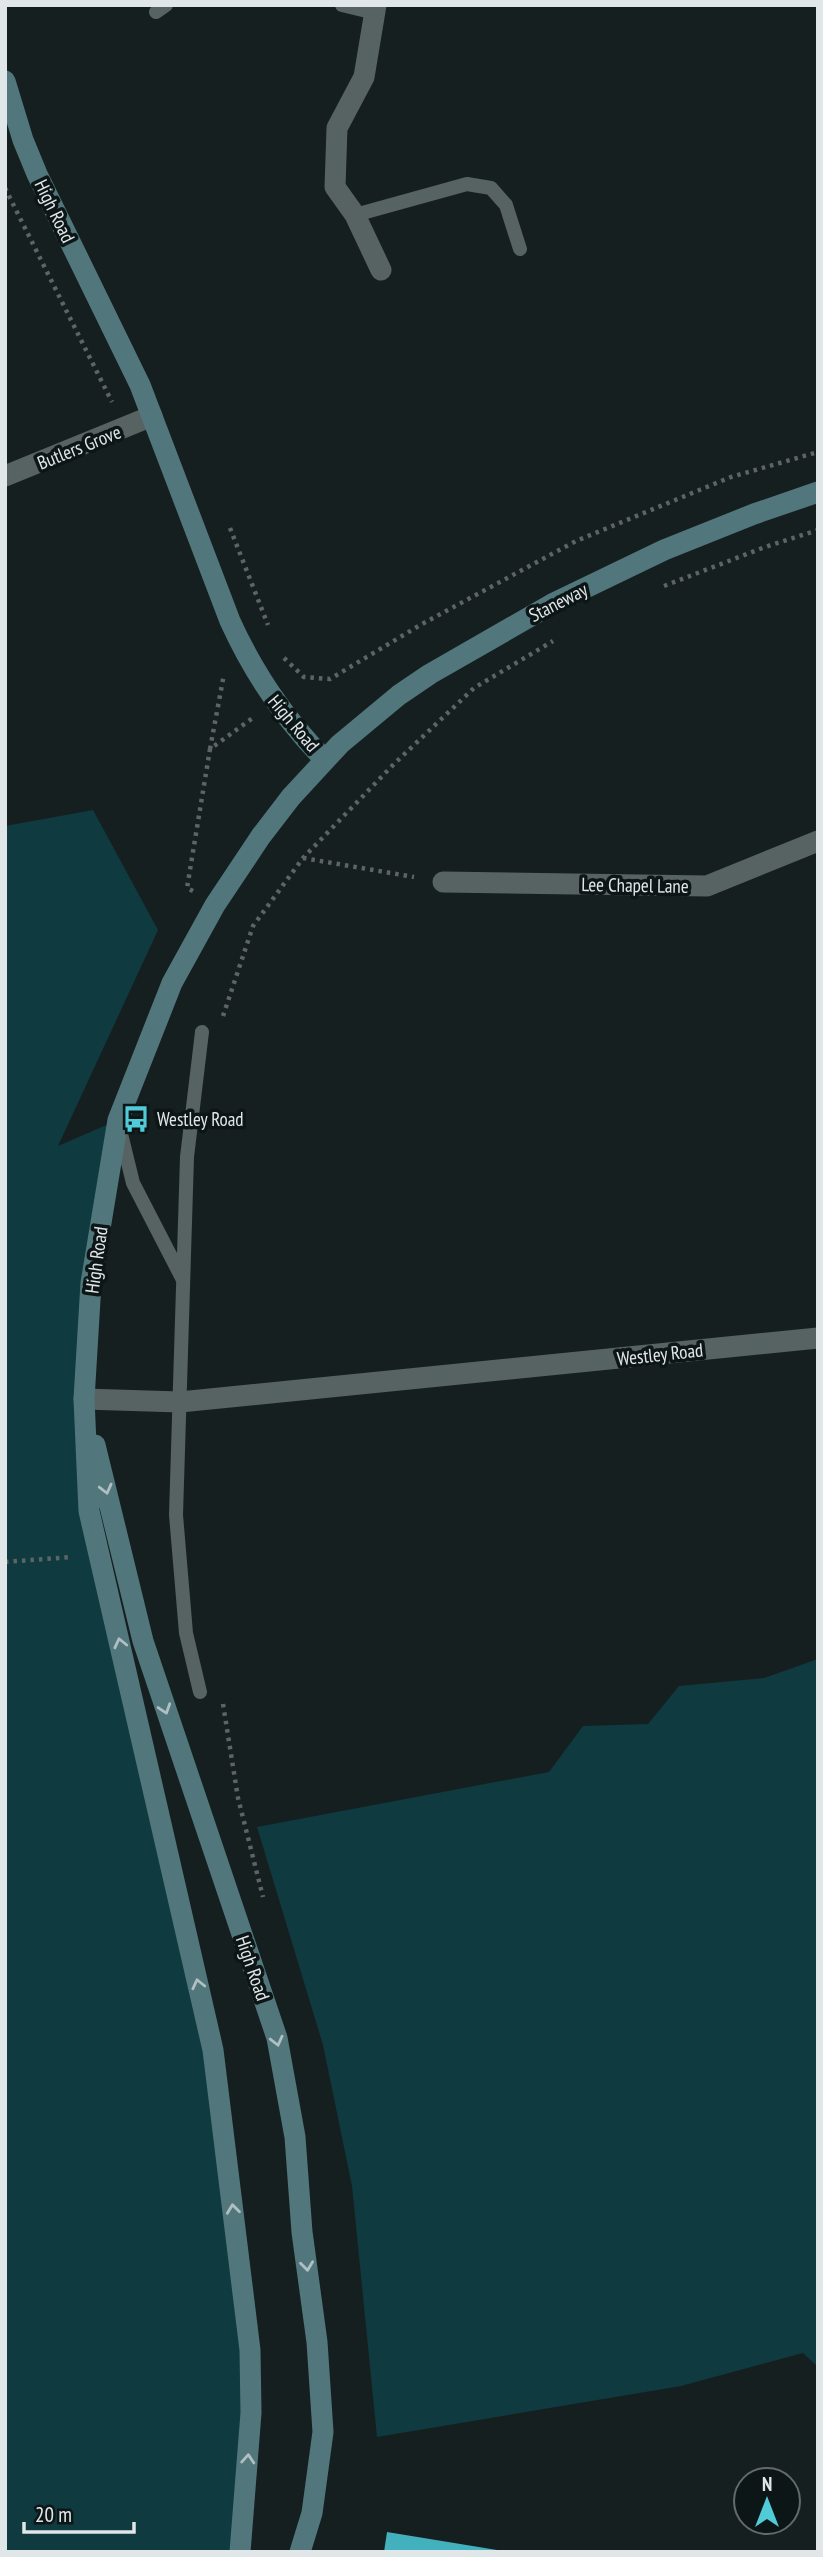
<svg xmlns="http://www.w3.org/2000/svg" width="823" height="2557" viewBox="0 0 823 2557" font-family="'PT Sans Narrow',sans-serif">
<rect width="100%" height="100%" fill="#161f20"/>
<!-- green -->
<path fill="#0f3a3f" d="M93 810 158 930 58 1146 118 1120 91 1283 89 1511 213 2050 250 2350 240 2552H5V826Z
M818 1659V2367L803 2353 681 2386 377 2437 352 2186 323 2045 257 1827 549 1772 583 1726 648 1724 679 1686 764 1678Z"/>
<!-- building -->
<path fill="#43b0bd" d="M387 2532 497 2550V2552H384Z"/>
<g fill="none" stroke-linecap="round" stroke-linejoin="round">
<!-- path -->
<path stroke="#5c6465" stroke-width="4.5" stroke-dasharray="3.5 5" stroke-linecap="butt" d="M5 188 112 402
M230 528 268 625
M664 586 765 547 818 530
M284 658 304 677 330 679 422 624 576 541 731 477 818 452
M210 749 224 674
M303 858 414 877
M193 891 187 888 210 749 254 717
M223 1016 253 926 303 858 394 764 474 688 553 641
M5 1562 71 1557
M223 1704 238 1798 263 1897"/>
<!-- lane -->
<path stroke="#576263" stroke-width="14" d="M342 5 375 13
M156 12 166 5
M355 215 467 184 491 188 506 205 520 249
M120 1130 133 1183 182 1278
M200 1692 186 1633 176 1515 187 1157 202 1032"/>
<!-- street -->
<path stroke="#576263" stroke-width="21" d="M376 5 364 77 337 128 335 187 355 215 381 270
M5 476 152 416
M443 882 707 886 818 841
M84 1399 180 1402 818 1338"/>
<!-- secondary -->
<path stroke="#51777c" stroke-width="21" d="M5 81 23 140 37 174 140 385 230 621C254 674 284 718 324 759
M95 1445 143 1641 277 2038 295 2137 302 2232 317 2342 323 2432 312 2513 300 2552
M240 2552 251 2413 250 2350 213 2050 89 1511 84 1399 91 1283 118 1120 172 983 215 905 261 836 291 797 340 744 399 695 430 674 552 604 664 550 754 514 818 492"/>
</g>
<!-- one-way arrows -->
<defs><path id="oneway-chevron" d="M-2-3.5L2.5 0L-2 3.5" fill="none" stroke-width="1.6" stroke-linecap="round" stroke-linejoin="round" transform="scale(1.75)"/></defs>
<g stroke="#afc0c2">
<use href="#oneway-chevron" transform="translate(106 1489) rotate(76)"/>
<use href="#oneway-chevron" transform="translate(120 1643) rotate(-103)"/>
<use href="#oneway-chevron" transform="translate(165 1709) rotate(72)"/>
<use href="#oneway-chevron" transform="translate(198 1984) rotate(-103)"/>
<use href="#oneway-chevron" transform="translate(277 2041) rotate(76)"/>
<use href="#oneway-chevron" transform="translate(233 2209) rotate(-97)"/>
<use href="#oneway-chevron" transform="translate(307 2266) rotate(83)"/>
<use href="#oneway-chevron" transform="translate(248 2459) rotate(-86)"/>
</g>
<!-- icons -->
<defs>
<symbol id="bus-bare" viewBox="-9 -9 18 18"><path d="M-5-6H5V4H4V6H2V4H-2V6H-4V4H-5ZM-3.5-4V0h7V-4ZM-3.5 1.2v1.5H-2V1.2ZM2 1.2v1.5H3.5V1.2Z" fill="#52cbd9" stroke="#0d1617" stroke-width="2.5" paint-order="stroke"/></symbol>
</defs>
<g fill-rule="evenodd">
<use href="#bus-bare" x="117" y="1100" width="38" height="38"/>
</g>
<g text-anchor="middle" stroke-width="7" stroke-linejoin="round" paint-order="stroke">
<!-- street labels -->
<g font-size="19" fill="#e1e7e8" stroke="#0d1617">
<text transform="translate(55 211) rotate(64)" y="7">High Road</text>
<text transform="translate(79 447) rotate(-22)" y="7">Butlers Grove</text>
<text transform="translate(558 602) rotate(-27)" y="7">Staneway</text>
<text transform="translate(294 723) rotate(50)" y="7">High Road</text>
<text transform="translate(635 885) rotate(1)" y="7">Lee Chapel Lane</text>
<text transform="translate(96 1260) rotate(-82)" y="7">High Road</text>
<text transform="translate(660 1354) rotate(-6)" y="7">Westley Road</text>
<text transform="translate(253 1968) rotate(71)" y="7">High Road</text>
</g>
<!-- poi labels -->
<g font-size="19" fill="#e1e7e8" stroke="#0d1617" text-anchor="start">
<text x="157" y="1126">Westley Road</text>
</g>
</g>
<!-- border -->
<rect width="823" height="2557" fill="none" stroke="#e1e7e8" stroke-width="14"/>
<!-- north arrow -->
<g transform="translate(767 2501)"><circle r="33" fill="#0d1617" stroke="#626a6b" stroke-width="2"/>
<path d="M0-5L12 26L0 18L-12 26Z" fill="#52cbd9"/>
<text y="-10" font-size="19" font-weight="bold" text-anchor="middle" fill="#e1e7e8">N</text>
</g>
<!-- scale -->
<path d="M24 2522v10h110v-10" fill="none" stroke="#e1e7e8" stroke-width="3.5"/>
<text x="35" y="2522" font-size="21" fill="#e1e7e8" stroke="#0d1617" stroke-width="5" paint-order="stroke">20 m</text>
</svg>
